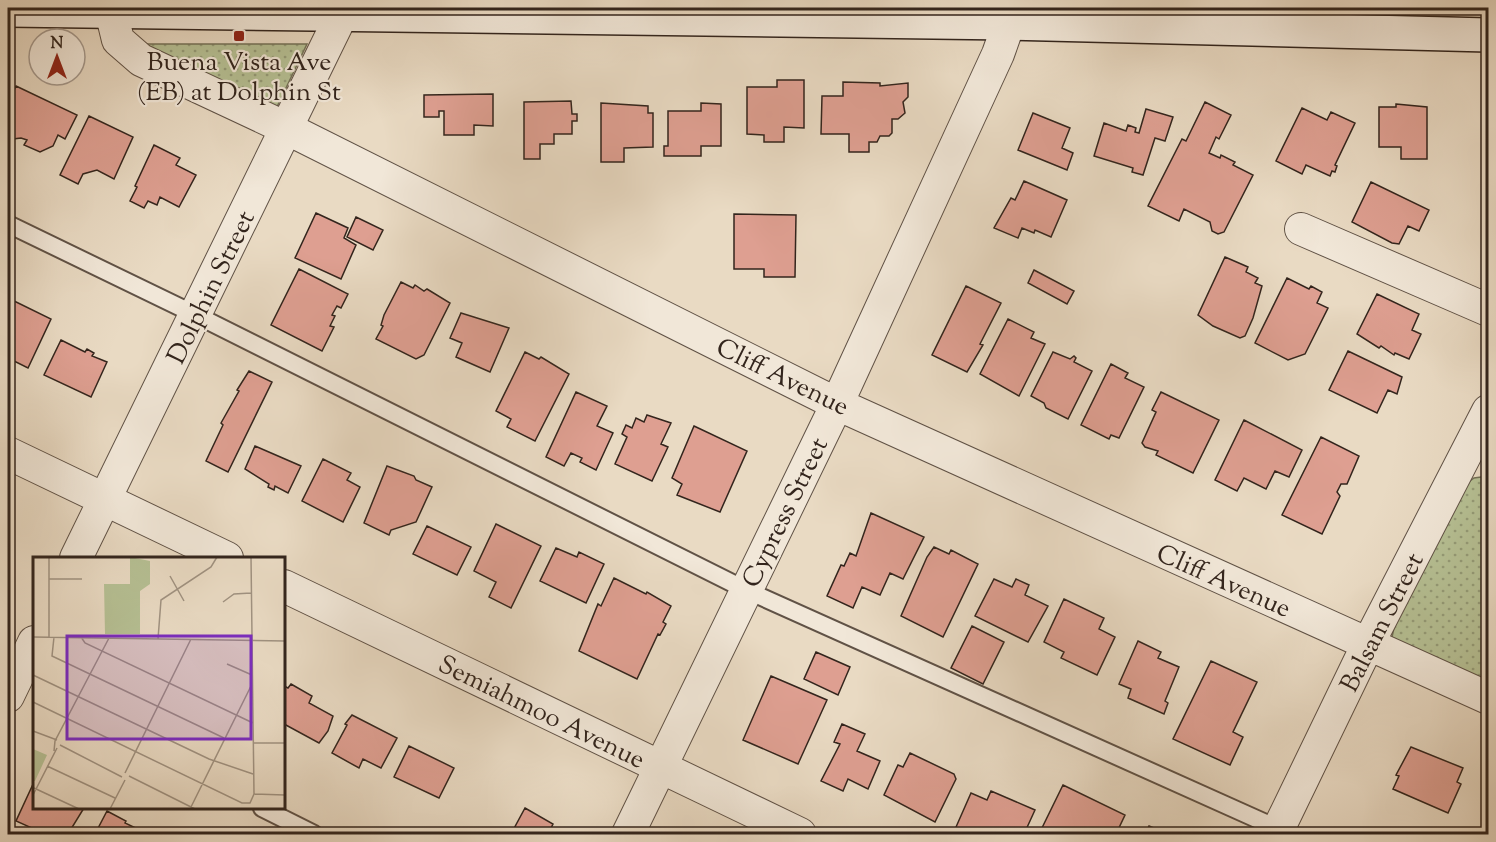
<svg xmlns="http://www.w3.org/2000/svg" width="1496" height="842" viewBox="0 0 1496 842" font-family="'Sorts Mill Goudy',serif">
<defs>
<pattern id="park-dots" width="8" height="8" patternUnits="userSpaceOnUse" patternTransform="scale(1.5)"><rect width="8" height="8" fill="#b6c094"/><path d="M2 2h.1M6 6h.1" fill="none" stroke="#959c78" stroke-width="1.8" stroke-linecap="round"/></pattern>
</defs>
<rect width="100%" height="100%" fill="#e9dac3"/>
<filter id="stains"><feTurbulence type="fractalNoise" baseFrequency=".00333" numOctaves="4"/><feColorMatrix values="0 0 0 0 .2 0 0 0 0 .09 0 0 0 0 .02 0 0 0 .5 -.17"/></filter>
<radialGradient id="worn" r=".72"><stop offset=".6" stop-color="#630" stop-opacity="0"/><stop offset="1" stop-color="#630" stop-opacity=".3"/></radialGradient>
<!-- park -->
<path fill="url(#park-dots)" stroke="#747258" stroke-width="1.5" d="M141 44H307L275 111Z
M1488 476V673L1478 678 1404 645 1392 637 1394 628 1466 484 1474 478Z"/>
<!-- building -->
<path fill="#de9f91" stroke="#33251d" stroke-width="1.5" d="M777 80H804V128L784 127V142H764V135L747 134V87H777Z
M843 82 880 83V86L908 83V97L903 102 905 113 898 119H892V133L889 136H880L877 142H869V152H849V134H821L822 96H843Z
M16 86 77 115 65 139 58 135 53 146 40 152 24 145 27 140 21 138 13 139 8 149V103Z
M493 94V126L474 125V135H444V111H439V117H424V95Z
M571 101 572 114H577V121H572V134H554V144H540V159H524V102Z
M1205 102 1231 115 1219 139 1216 137 1209 153 1220 158 1221 155 1235 162 1233 165 1253 175 1224 232 1218 234 1212 231 1210 222 1184 209 1179 221 1148 206 1182 139 1186 141Z
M601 103 648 106V113H653V147L624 148V162H601Z
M701 103 721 104V146H701V156H664V146H668V111H701Z
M1396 104 1427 107V159H1401V147H1379V107H1396Z
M1302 108 1327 120 1331 112 1355 123 1335 165 1337 166 1335 172 1332 171 1330 176 1306 165 1302 174 1276 161Z
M1146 109 1173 117 1165 141 1155 138 1143 175 1132 172 1133 168 1094 156 1104 123 1126 131 1128 125 1136 128 1135 132 1139 133Z
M1033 113 1070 128 1062 148 1073 153 1067 170 1018 150Z
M89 116 133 137 114 179 97 170 83 174 78 184 60 175Z
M154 145 180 158 176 165 196 175 179 207 160 197 157 205 148 201 144 208 130 201 137 187 135 186Z
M1024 181 1067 200 1051 237 1035 230 1034 233 1022 228 1018 238 994 228 1011 198 1015 200Z
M1371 182 1429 210 1419 231 1408 226 1399 244 1392 243 1352 222Z
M316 213 348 228 344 238 356 245 341 279 295 258Z
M734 214 796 215 795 277H764V269H734Z
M356 217 383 230 373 250 347 237Z
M1225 257 1248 267 1246 272 1258 278 1255 283 1262 286 1253 318 1245 336 1240 338 1213 326 1198 315Z
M299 269 348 294 341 308 337 306 332 315 335 316 330 326 334 327 322 351 271 325Z
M1034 270 1074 291 1067 304 1028 283Z
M1287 278 1309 289 1311 286 1322 292 1317 303 1328 308 1305 354 1288 360 1255 343Z
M401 282 413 288 415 285 424 291 427 289 450 303 424 355 416 359 376 339 383 326 381 325 384 315Z
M966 286 1001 303 980 344 983 345 967 372 932 355Z
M1377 294 1419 314 1412 330 1421 334 1409 359 1395 353 1394 355 1381 346 1379 348 1357 334Z
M8 298 51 319 28 368 8 358Z
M461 313 509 328 490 372 456 357 462 343 450 338Z
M1008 319 1034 332 1031 338 1045 344 1019 396 980 374Z
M61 340 85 352 87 349 94 353 92 356 107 362 91 397 44 375Z
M1348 351 1402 377 1397 394 1388 390 1377 413 1329 390Z
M525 352 539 359 541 357 569 374 535 441 507 427 511 419 496 411Z
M1053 352 1070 359 1074 356 1076 358 1074 362 1092 371 1068 419 1046 408 1044 403 1031 396Z
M1111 364 1128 373 1125 378 1144 387 1119 438 1111 435 1109 439 1081 425Z
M249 371 272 382 228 472 206 461 223 425 221 423 239 391 237 390Z
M576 392 607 406 597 426 613 433 596 470 580 462 582 458 571 453 564 466 546 457Z
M1161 392 1219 420 1193 473 1156 455 1158 451 1145 447 1142 443 1156 412 1152 410Z
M647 415 671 423 661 444 668 447 652 481 615 464 627 437 622 434 626 425 632 428 636 418 644 422Z
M1244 420 1302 450 1289 477 1275 471 1266 489 1244 478 1237 491 1215 480Z
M694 426 747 451 720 512 677 495 682 484 672 478Z
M1321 437 1359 456 1347 484H1341L1337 492 1340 496 1322 534 1282 515Z
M255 446 301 466 288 493 275 486 274 490 268 487 269 484 245 469Z
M323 459 351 473 347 480 360 487 343 522 302 501Z
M387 466 414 476 416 480 432 487 416 522 391 530 389 535 364 523Z
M871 513 924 537 903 579 890 573 880 595 862 587 853 608 827 596 841 565 844 566 850 553 856 556Z
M496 524 541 546 511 608 489 597 496 582 474 571Z
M427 526 471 547 457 575 413 554Z
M934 547 949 554 951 550 978 564 943 637 901 616 927 557Z
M556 548 577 557 579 552 604 564 586 603 540 581Z
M614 578 646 594 647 592 671 606 663 622 666 624 660 635 658 634 637 679 579 651 598 604 601 606Z
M994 579 1012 587 1016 579 1029 585 1025 595 1048 606 1028 642 975 616Z
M1064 599 1104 618 1099 629 1115 637 1097 675 1061 658 1064 652 1044 642Z
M972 626 1004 642 983 684 951 668Z
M1138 641 1161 652 1158 658 1179 667 1165 701 1168 703 1164 714 1128 698 1131 689 1119 684Z
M816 652 850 667 838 695 804 679Z
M1211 661 1257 682 1233 732 1243 737 1230 765 1173 739Z
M771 676 827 700 798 764 743 740Z
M291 684 312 696 309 703 333 716 328 731 319 743 284 724V686L288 688Z
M352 715 397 738 381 768 363 759 359 768 332 753 347 725 345 724Z
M842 724 865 734 857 751 880 761 868 789 848 779 843 791 821 781 840 744 834 742Z
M409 746 454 768 439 798 394 777Z
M1411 747 1463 768 1457 782 1461 784 1448 813 1393 789 1399 776 1396 775Z
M910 753 954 774 956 779 935 822 884 795 898 765 903 767Z
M34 782V808H84L68 834H45L16 821Z
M1063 785 1125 815 1116 834H1039Z
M991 791 1035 810 1024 834H990L985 832 984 834H972L956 827 971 793 987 800Z
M525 808 553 824 548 834H511Z
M107 811 126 821 125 823 148 834H95Z
M1149 826 1168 834H1145Z"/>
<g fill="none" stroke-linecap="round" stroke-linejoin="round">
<defs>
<path id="lane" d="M8 224 196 315 746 590 1279 829
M262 808 314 834"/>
<path id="street" d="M111 11 118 40 141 60 286 128 837 404 1488 698
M1301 229 1488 310
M8 453 227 558
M76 558 342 14
M284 586 800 834
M8 696 34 642
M628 834 837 404 998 54 1009 23
M1276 834 1368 644 1488 411"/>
<path id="secondary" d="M8 10 1009 23 1488 35"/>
</defs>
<!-- lane casing -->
<use href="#lane" stroke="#605246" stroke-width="20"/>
<!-- street casing -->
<use href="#street" stroke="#605246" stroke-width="34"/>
<!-- secondary casing -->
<use href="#secondary" stroke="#33251d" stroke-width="36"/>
<!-- lane -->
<use href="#lane" stroke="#f1e7d8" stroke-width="16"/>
<!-- street -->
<use href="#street" stroke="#f1e7d8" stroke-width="32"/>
<!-- secondary -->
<use href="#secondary" stroke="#f1e7d8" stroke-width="33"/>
</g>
<!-- markers -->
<rect fill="#8f2418" stroke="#f1e7d8" stroke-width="2" x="233" y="30" width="12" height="12" rx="3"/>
<g text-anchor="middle" stroke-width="4.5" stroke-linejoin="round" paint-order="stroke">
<!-- poi labels -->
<g font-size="26" fill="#33251d" stroke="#f1e7d8">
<text x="239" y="70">Buena Vista Ave<tspan x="239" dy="30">(EB) at Dolphin St</tspan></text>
</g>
<!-- street labels -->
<g font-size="26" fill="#33251d" stroke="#f1e7d8">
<text transform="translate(210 287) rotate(-64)" y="9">Dolphin Street</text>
<text transform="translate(783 376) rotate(26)" y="9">Cliff Avenue</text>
<text transform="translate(784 512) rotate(-64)" y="9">Cypress Street</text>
<text transform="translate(1224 580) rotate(24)" y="9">Cliff Avenue</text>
<text transform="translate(1381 622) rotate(-63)" y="9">Balsam Street</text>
<text transform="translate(542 711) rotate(26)" y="9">Semiahmoo Avenue</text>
</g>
</g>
<!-- overview -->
<g transform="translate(33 557)">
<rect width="252" height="252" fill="#e9dac3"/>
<path d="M0 192 14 198 2 224H0Z" fill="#b6c094"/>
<path d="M97 0 117 4V27L107 34V77H72L71 27H97Z" fill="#b6c094"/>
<path fill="none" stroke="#a09281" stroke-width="1.5" d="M16 0V80M218 0 221 237M137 19 151 44M16 22H49M190 45 201 37 218 36M0 80 252 84M21 80 19 99 191 181M48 80 52 86 220 166M125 82 128 43 178 10 184 0M194 107 219 118M0 118 176 202 220 217M0 145 209 246H217L221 237M0 174 24 183M221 186H252M27 188 89 220M21 194 22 184 76 81M14 209 82 241M92 216 158 82M96 219 162 252M1 231 46 252M221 237 252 238M0 238 24 191M77 252 92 223M157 252 219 127"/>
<path fill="#7b2cbf" fill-opacity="0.15" stroke="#7b2cbf" stroke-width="3" d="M34 79H218V182H34Z"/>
<rect width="252" height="252" fill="none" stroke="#33251d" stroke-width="3"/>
</g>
<!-- margin -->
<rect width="1496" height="842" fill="none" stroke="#e9dac3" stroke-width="30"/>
<rect x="9" y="9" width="1478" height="824" fill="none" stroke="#33251d" stroke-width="3"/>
<rect x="15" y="15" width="1466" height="812" fill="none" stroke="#33251d" stroke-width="1.5"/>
<!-- north arrow -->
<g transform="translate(57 57)"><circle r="28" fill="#f1e7d8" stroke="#a5998d" stroke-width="1.5"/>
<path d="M0-4.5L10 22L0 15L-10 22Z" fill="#8f2418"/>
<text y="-9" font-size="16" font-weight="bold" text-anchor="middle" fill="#33251d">N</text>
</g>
<rect width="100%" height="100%" filter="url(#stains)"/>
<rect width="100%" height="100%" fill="url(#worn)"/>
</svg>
